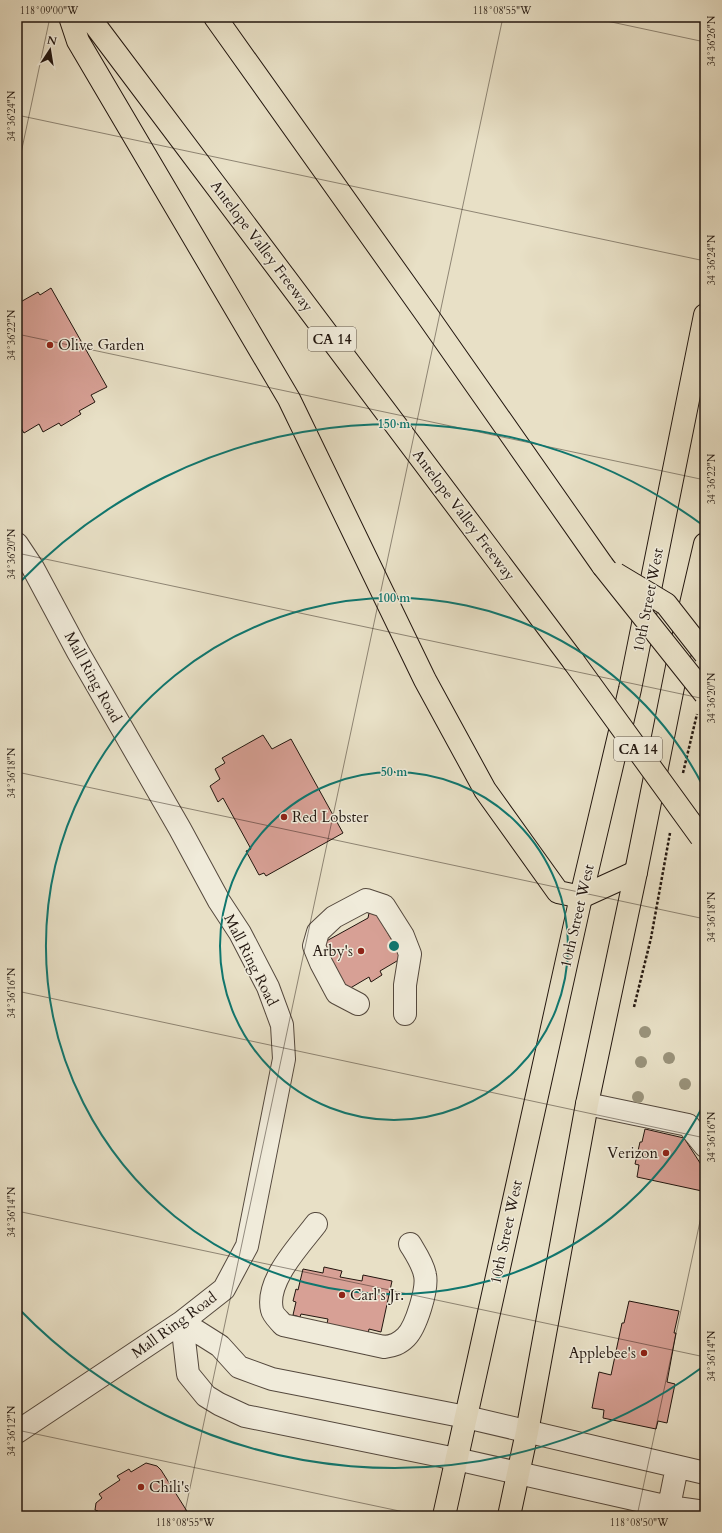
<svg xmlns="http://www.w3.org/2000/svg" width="722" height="1533" viewBox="0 0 722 1533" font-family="Cardo,serif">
<rect width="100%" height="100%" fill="#e8e0c6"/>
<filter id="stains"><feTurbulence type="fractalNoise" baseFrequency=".005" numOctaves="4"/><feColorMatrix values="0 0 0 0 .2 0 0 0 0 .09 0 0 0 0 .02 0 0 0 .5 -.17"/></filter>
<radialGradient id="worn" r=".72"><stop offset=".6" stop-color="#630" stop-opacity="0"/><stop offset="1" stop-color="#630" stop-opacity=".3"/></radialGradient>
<!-- building -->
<path fill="#d7a095" stroke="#22160f" d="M51 288 107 387 91 395 95 402 79 411 81 414 61 426 59 423 43 432 39 424 24 433 17 422V304L38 292 40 295Z
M263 735 272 749 291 739 343 833 266 876 264 873 259 875 246 851 251 849 223 798 218 802 210 786 220 779 215 769 225 763 222 758Z
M369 913 382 916 381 921 402 958 380 971 382 975 371 982 369 977 347 990 321 944 368 918Z
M645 1129 684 1138 702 1166 705 1167V1176L702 1191 637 1177 639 1165 635 1164 640 1142H642Z
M324 1267 342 1271 340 1277 362 1281 363 1275 392 1281 381 1332 369 1329 368 1334 326 1328 328 1319 301 1314 300 1317 293 1315 296 1302 293 1301 296 1289 298 1290 303 1269 323 1273Z
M629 1301 679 1311 674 1333H676L667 1382 675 1384 667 1423 658 1421 656 1429 603 1418 604 1410 592 1408 599 1372 611 1375 622 1323H624Z
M146 1463 157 1466 161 1470 190 1516H102L98 1511 95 1510 96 1503 102 1498 99 1494 120 1480 117 1476 129 1469 131 1472Z"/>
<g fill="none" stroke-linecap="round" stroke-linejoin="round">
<defs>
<path id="minor" d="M17 544 33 568 78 652 180 829 219 901 240 933 268 987 282 1025 284 1059 247 1246 224 1289 182 1322 17 1432
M358 1004 337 993 321 963 314 946 318 932 334 917 366 900 384 906 403 936 410 954 405 985V1014
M587 1104 688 1125 705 1146
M316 1224C300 1245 265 1281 272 1310 273 1315 279 1320 283 1325L384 1347C393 1346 399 1344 406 1337 416 1327 428 1289 425 1275 423 1264 416 1254 410 1244
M182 1322 188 1374 206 1396 219 1404 245 1416 456 1459 669 1507 705 1512
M182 1322 220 1346 239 1367 272 1379 466 1417 705 1473
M667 1516 677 1467"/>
<path id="major" d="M444 1516 581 897 630 689 705 315
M509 1516 527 1432 587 1104 636 872 681 647 705 544"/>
<path id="highway" d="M70 17 78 41 289 399 425 680 485 790 558 892 581 897 636 872
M89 17 574 662
M215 17 427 315 603 566
M681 647 705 598"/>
</defs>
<!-- minor casing -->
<use href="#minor" stroke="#54483d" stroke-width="24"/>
<!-- major casing -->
<use href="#major" stroke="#22160f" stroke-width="24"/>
<!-- highway casing -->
<use href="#highway" stroke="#22160f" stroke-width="24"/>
<!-- path -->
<path stroke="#22160f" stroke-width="2.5" stroke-dasharray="3 2" stroke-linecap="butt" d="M683 773 697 714
M634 1007 651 938 670 833"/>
<!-- minor -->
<use href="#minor" stroke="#f0ebda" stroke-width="22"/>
<!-- major -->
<use href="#major" stroke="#e8e0c6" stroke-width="22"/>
<!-- highway -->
<use href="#highway" stroke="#e8e0c6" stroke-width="22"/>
<defs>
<path id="highway-bridge" d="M603 566 705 694
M616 574 666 604 705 654
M574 662 701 837"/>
</defs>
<!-- highway-bridge casing -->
<use href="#highway-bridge" stroke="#22160f" stroke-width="24" stroke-linecap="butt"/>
<!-- highway-bridge -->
<use href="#highway-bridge" stroke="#e8e0c6" stroke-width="22"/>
</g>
<!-- trees -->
<g fill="#99927a">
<circle cx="645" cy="1032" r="6"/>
<circle cx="669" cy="1058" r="6"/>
<circle cx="641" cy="1062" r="6"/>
<circle cx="685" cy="1084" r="6"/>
<circle cx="638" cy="1097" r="6"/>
</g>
<!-- ticks -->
<path fill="none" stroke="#22160f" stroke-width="1" stroke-opacity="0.45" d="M588 17 705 42M17 115 705 261M17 172 50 17M17 334 705 480M17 553 705 699M17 772 705 919M17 991 705 1138M17 1211 705 1357M17 1430 423 1516M184 1516 503 17M637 1516 705 1198"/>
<!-- distance rings -->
<g fill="none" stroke="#0f766e" stroke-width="2">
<circle cx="394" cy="946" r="174"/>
<path d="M704 1104A348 348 0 1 1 704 788"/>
<path d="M704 1366A522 522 0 0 1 19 1309M19 583A522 522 0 0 1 704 526"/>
</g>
<!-- markers -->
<g fill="#8f2418" stroke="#f0ebda" stroke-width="1.5">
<circle cx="50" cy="345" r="4"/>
<circle cx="284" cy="817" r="4"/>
<circle cx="361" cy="951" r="4"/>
<circle cx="666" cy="1153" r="4"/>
<circle cx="342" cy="1295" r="4"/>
<circle cx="644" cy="1353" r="4"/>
<circle cx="141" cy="1487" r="4"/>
</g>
<g text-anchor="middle" stroke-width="3" stroke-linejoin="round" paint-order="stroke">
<!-- shield labels -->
<g fill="#f0ebda" stroke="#60564c" stroke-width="1">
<rect x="308" y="327" width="48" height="24" rx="3"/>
<rect x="614" y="737" width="48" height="24" rx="3"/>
</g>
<g font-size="14" font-weight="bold" fill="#22160f">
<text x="332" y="344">CA 14</text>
<text x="638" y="754">CA 14</text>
</g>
<!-- street labels -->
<g font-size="15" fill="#22160f" stroke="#f0ebda">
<text transform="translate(262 246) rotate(53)" y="5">Antelope Valley Freeway</text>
<text transform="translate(464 515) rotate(53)" y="5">Antelope Valley Freeway</text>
<text transform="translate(648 600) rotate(-79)" y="5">10th Street West</text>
<text transform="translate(93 677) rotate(61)" y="5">Mall Ring Road</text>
<text transform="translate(577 916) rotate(-77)" y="5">10th Street West</text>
<text transform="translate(251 960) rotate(63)" y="5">Mall Ring Road</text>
<text transform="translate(506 1232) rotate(-78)" y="5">10th Street West</text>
<text transform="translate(174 1325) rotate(-36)" y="5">Mall Ring Road</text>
</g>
<!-- poi labels -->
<g font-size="15" fill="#22160f" stroke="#f0ebda" text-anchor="start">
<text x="58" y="350">Olive Garden</text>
<text x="292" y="822">Red Lobster</text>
<text x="353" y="956" text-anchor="end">Arby's</text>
<text x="658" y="1158" text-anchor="end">Verizon</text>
<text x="350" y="1300">Carl's Jr.</text>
<text x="636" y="1358" text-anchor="end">Applebee's</text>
<text x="149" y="1492">Chili's</text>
</g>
</g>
<circle cx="394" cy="946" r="6" fill="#0f766e" stroke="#f0ebda" stroke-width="2"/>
<g font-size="12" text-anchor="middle" font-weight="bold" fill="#0f766e" stroke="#f0ebda" stroke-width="3" stroke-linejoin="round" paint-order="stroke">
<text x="394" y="428">150 m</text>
<text x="394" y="602">100 m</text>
<text x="394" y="776">50 m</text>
</g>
<!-- margin -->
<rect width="722" height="1533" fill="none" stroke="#e8e0c6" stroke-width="44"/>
<!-- north arrow -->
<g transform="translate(50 50) rotate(12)" stroke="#f0ebda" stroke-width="3" paint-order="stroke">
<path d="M0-3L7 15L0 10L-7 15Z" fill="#22160f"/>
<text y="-6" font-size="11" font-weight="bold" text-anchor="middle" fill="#22160f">N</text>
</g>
<rect x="22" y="22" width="678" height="1489" fill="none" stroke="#22160f" stroke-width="1.5"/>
<g font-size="10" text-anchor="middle" fill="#22160f">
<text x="49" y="14">118°09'00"W</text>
<text x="502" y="14">118°08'55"W</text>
<text transform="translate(711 41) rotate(-90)" y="4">34°36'26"N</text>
<text transform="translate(11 116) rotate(-90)" y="4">34°36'24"N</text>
<text transform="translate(711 260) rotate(-90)" y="4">34°36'24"N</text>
<text transform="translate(11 335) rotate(-90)" y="4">34°36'22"N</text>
<text transform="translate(711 479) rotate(-90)" y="4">34°36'22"N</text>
<text transform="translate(11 554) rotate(-90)" y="4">34°36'20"N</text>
<text transform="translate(711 698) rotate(-90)" y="4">34°36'20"N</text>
<text transform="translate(11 773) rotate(-90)" y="4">34°36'18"N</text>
<text transform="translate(711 917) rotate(-90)" y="4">34°36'18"N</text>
<text transform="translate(11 993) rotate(-90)" y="4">34°36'16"N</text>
<text transform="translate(711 1137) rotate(-90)" y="4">34°36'16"N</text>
<text transform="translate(11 1212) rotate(-90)" y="4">34°36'14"N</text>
<text transform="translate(711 1356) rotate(-90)" y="4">34°36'14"N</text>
<text transform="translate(11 1431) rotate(-90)" y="4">34°36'12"N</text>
<text x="185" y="1526">118°08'55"W</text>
<text x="639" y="1526">118°08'50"W</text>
</g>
<rect width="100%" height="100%" filter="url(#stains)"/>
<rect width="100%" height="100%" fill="url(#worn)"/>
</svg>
